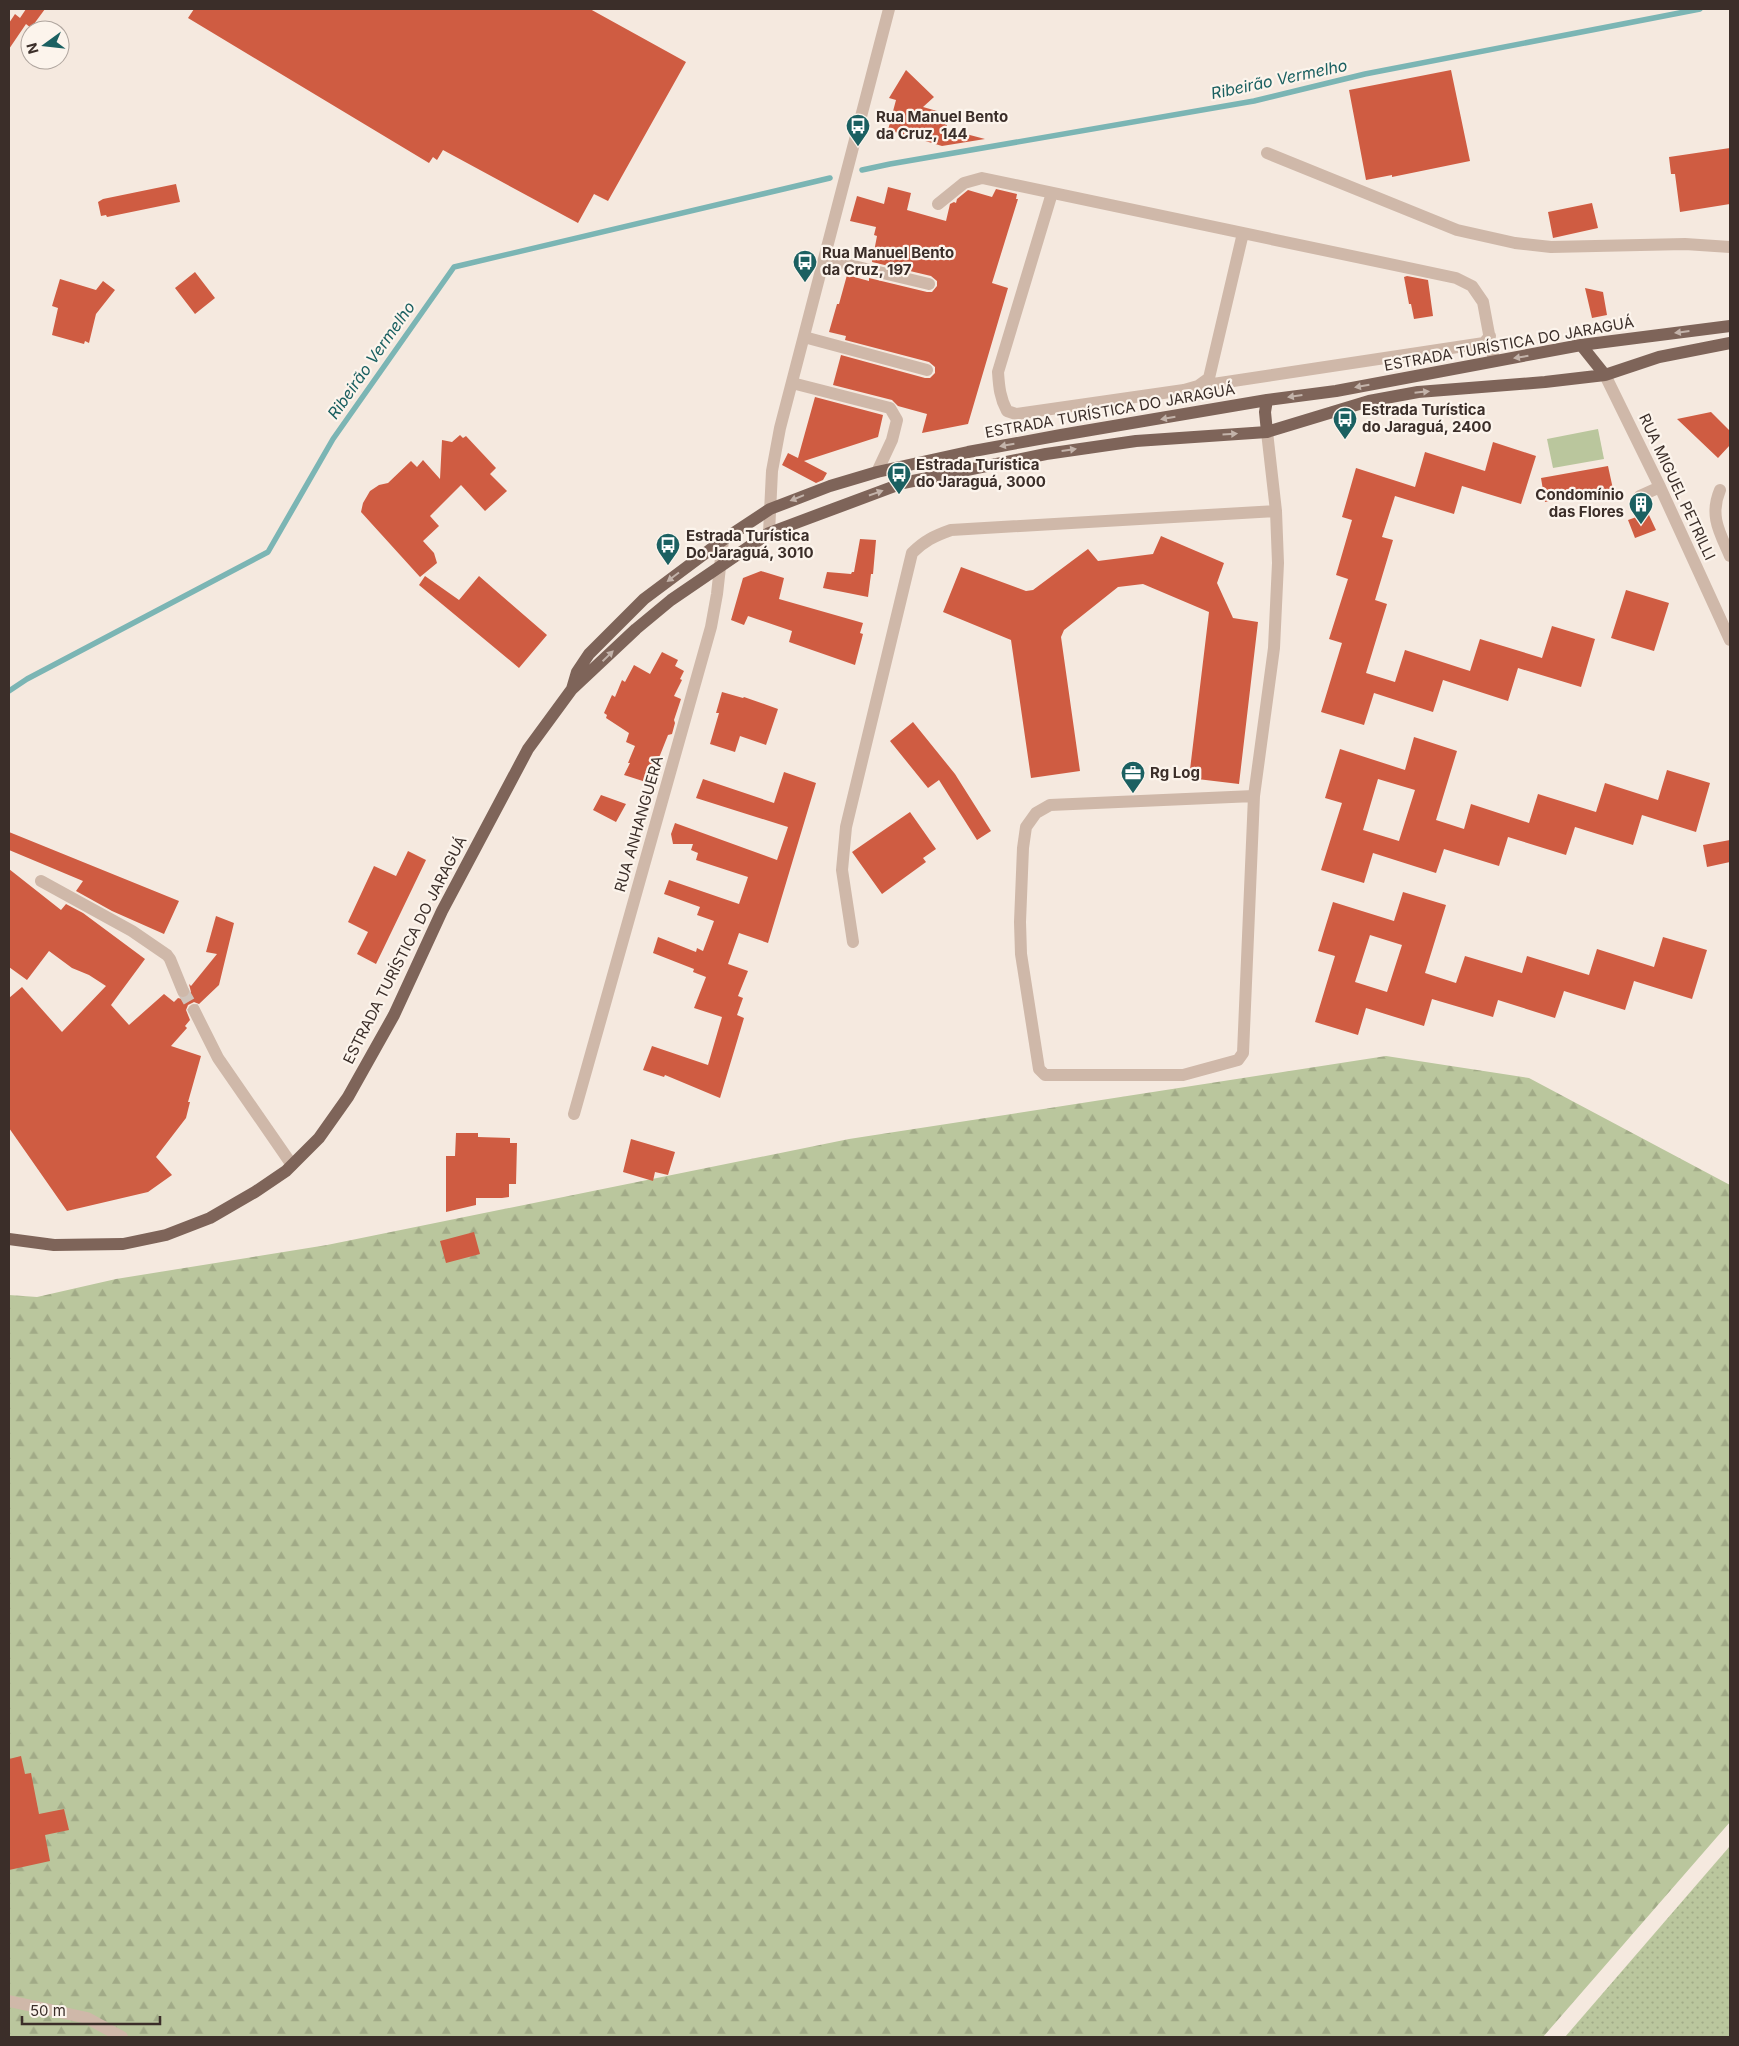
<svg xmlns="http://www.w3.org/2000/svg" width="1739" height="2046" viewBox="0 0 1739 2046" font-family="Inter,sans-serif">
<defs>
<pattern id="grass-dots" width="8" height="8" patternUnits="userSpaceOnUse" patternTransform="scale(1.25)"><rect width="8" height="8" fill="#bac69d"/><path d="M2 2h.1M6 6h.1" fill="none" stroke="#a1aa87" stroke-width="1.8" stroke-linecap="round"/></pattern>
<pattern id="forest-firs" width="22" height="20" patternUnits="userSpaceOnUse" patternTransform="scale(1.25)"><rect width="22" height="20" fill="#bac69d"/><path d="M5 1l3.5 6h-7zM16 11l3.5 6h-7z" fill="#a1aa87"/></pattern>
</defs>
<rect width="100%" height="100%" fill="#f5e9df"/>
<!-- grass -->
<path fill="url(#grass-dots)" d="M1730 1846V2037H1565Z"/>
<!-- forest -->
<path fill="url(#forest-firs)" d="M1386 1056 1529 1078 1730 1185V1822L1543 2037H9V1295L37 1297 116 1279 327 1245 849 1139Z"/>
<!-- garden -->
<path fill="#bac69d" d="M1598 429 1604 459 1553 468 1547 439Z"/>
<g fill="none" stroke-linecap="round" stroke-linejoin="round">
<!-- stream -->
<path stroke="#7bb5b4" stroke-width="5.5" d="M862 170 890 164 1254 101 1365 74 1700 9
M9 691 27 679 268 552 333 439 454 267 830 178"/>
</g>
<!-- building -->
<path fill="#cf5c42" fill-rule="evenodd" d="M26 9H45L31 28 26 24 9 49V23L15 14 20 18Z
M194 9H590L686 62 608 201 594 194 578 223 443 150 437 160 433 157 429 163 188 18Z
M906 70 934 97 923 107 937 111 935 120 945 123 944 124 947 125V129L985 139 942 146 888 130 896 100 889 98Z
M1451 70 1470 161 1392 177V175L1366 180 1349 90Z
M1730 148V204L1680 212 1675 174H1671L1669 157Z
M176 184 180 202 107 217 106 215 101 216 98 202 103 199Z
M888 187 911 193 907 210 946 221 950 204 954 202 956 203 957 199 968 190 992 197 996 189 1017 194 1016 199H1018L992 283 1008 288 968 424 922 433 927 414 898 406 892 400 833 385 841 355 925 378H930L935 373V367L929 362 845 340 846 336 829 332 837 304H839L847 275 869 281V278L927 292H932L937 286V281L931 276 872 262 877 236 874 235 876 227 850 221 857 196 884 204Z
M1592 203 1598 228 1553 238 1548 212Z
M195 272 215 298 195 314 175 288Z
M1407 276 1428 280 1433 316 1414 319 1411 304H1409L1404 277Z
M60 279 96 290 103 281 115 290 96 314 89 343 85 341 84 344 52 335 58 308 52 306Z
M1585 288 1603 292 1607 315 1592 318Z
M815 397 883 415 878 437 804 461 827 473 823 480 816 483 782 465 788 453 798 458Z
M1711 412 1730 431V445L1718 458 1677 419Z
M460 435 463 438 466 436 496 468 490 474 507 491 485 511 461 485 430 516 439 526 423 541 434 553 437 563 420 577 361 512 363 503 370 491 379 485 388 483 411 461 417 467 423 460 440 479 442 440 452 442Z
M1493 442 1536 456 1521 504 1462 486 1454 514 1395 496 1382 537 1393 540 1375 600 1387 604 1366 673 1395 682 1405 650 1470 671 1480 639 1542 658 1552 626 1595 639 1581 687 1518 668 1508 701 1443 680 1433 712 1374 693 1364 725 1321 712 1342 643 1329 639 1348 579 1336 575 1352 520 1342 517 1356 468 1415 487 1425 452 1485 471Z
M1608 466 1613 489 1545 502 1541 478Z
M1648 513 1656 530 1635 538 1628 520Z
M1161 536 1224 563 1217 583 1233 618 1258 622 1239 784 1189 778 1209 612 1143 584 1118 587 1064 630 1061 637 1080 771 1031 778 1011 640 943 612 961 567 1026 591 1033 590 1088 549 1098 561 1153 554Z
M860 539 876 540 873 574H871L868 597 823 588 827 572 851 574 852 572H854Z
M761 571 784 578 779 599 863 623 860 633 863 634 855 665 789 642 792 631 748 616 744 625 731 620 743 578Z
M425 576 459 600 479 576 547 635 519 668 419 585Z
M1626 590 1669 603 1654 651 1611 638Z
M662 652 678 660 675 666 684 671 680 679 682 680 674 696 681 699 674 720 675 723 672 734 668 735 649 783 624 775 630 763H628L635 746 626 742 629 733 606 718 607 715 604 713 612 695 615 697 622 680 625 682 634 665 650 674Z
M722 692 743 698 744 697 778 709 766 745 740 736 735 752 710 744 719 713H716Z
M913 722 955 774 991 831 977 840 939 780 928 788 890 741Z
M1414 737 1457 751 1436 820 1464 829 1471 804 1529 823 1538 794 1596 812 1605 783 1658 800 1667 770 1710 783 1696 832 1642 815 1633 845 1575 827 1566 855 1508 837 1499 866 1444 849 1436 873 1373 853 1364 883 1321 870 1342 803 1325 798 1340 749 1405 770ZM1378 779 1415 790 1399 841 1363 830Z
M784 772 816 783 768 943 739 933 728 964 748 971 738 996 743 998 737 1015 744 1018 720 1098 665 1075 664 1077 643 1070 652 1046 708 1065 722 1017 694 1008 706 977 693 972 694 969 653 953 658 937 696 952 697 948 703 951 714 921 697 915 700 907 664 894 669 880 739 904 748 877 696 860 698 853 691 850 693 844H673L671 834 675 823 777 860 788 827 696 798 703 779 774 803Z
M601 795 626 804 616 822 593 810Z
M910 812 936 849 923 858 926 862 882 894 852 852Z
M9 832 179 901 164 934 112 911 76 891 83 881 9 850Z
M1730 840V862L1707 867 1703 845Z
M408 851 426 860 376 964 357 954 368 932 348 922 374 866 396 876Z
M9 869 61 910 66 904 83 913 145 959 111 1005 129 1025 164 994 174 1002 178 998 182 999 189 996 191 992 189 984 191 986 217 954 206 952 216 916 234 923 219 985 199 1004 194 1002 188 1005 186 1010 190 1020 185 1026 187 1028 171 1046 201 1056 188 1102H190L186 1118 156 1157 172 1175 148 1192 67 1211 9 1128V998L22 987 62 1032 106 986 89 975 72 968 49 951 27 980 9 967Z
M1403 892 1446 905 1425 973 1456 983 1465 956 1522 973 1527 956 1589 975 1597 949 1654 967 1663 937 1707 950 1692 999 1634 981 1625 1010 1564 991 1555 1018 1498 1000 1493 1017 1432 999 1424 1026 1366 1008 1358 1035 1315 1022 1335 956 1318 951 1333 902 1394 921ZM1370 935 1402 945 1387 992 1355 982Z
M456 1133H478V1137L510 1138V1143H517L516 1184H509V1197L502 1198H476V1205L446 1212V1156H455Z
M631 1139 675 1152 668 1175 655 1172 653 1181 623 1172Z
M474 1232 480 1254 446 1263 440 1241Z
M21 1756 25 1774 31 1773 39 1814 64 1809 69 1830 45 1835 50 1861 9 1870V1759Z"/>
<g fill="none" stroke-linecap="round" stroke-linejoin="round">
<!-- minor-tunnel -->
<path stroke="#d0c4bb" stroke-width="12" stroke-dasharray="12 6" stroke-linecap="butt" d="M183 991 194 1010"/>
<!-- minor -->
<path stroke="#cfb8a9" stroke-width="12" d="M1267 153 1457 230 1515 243 1551 247 1685 244 1730 247
M1052 193 998 372C999 387 1000 398 1007 411L1016 414 1184 390 1198 386 1209 378 1243 233
M938 204 964 183 982 178 1456 278 1472 286 1483 302 1494 361
M824 259 929 284
M804 337 927 370
M1605 375 1660 487 1730 640
M792 383 890 408 897 420 892 440 877 472
M1200 386 1484 343 1490 336
M1720 490C1709 516 1720 533 1730 556
M1640 496 1660 487
M769 533 772 471 780 428 889 9
M1254 796 1050 805 1036 813 1026 827 1023 848 1020 922 1021 954 1039 1069 1045 1075H1183L1238 1060 1243 1053 1254 796 1274 648 1278 563 1276 511 1267 432
M41 881 132 931 167 955 170 959 183 991
M853 942 842 870 846 827 912 553C924 541 934 536 951 530L1276 511
M194 1010 218 1058 292 1165
M574 1114 711 627 717 594 723 540
M9 2001 87 2018 122 2037"/>
<!-- major -->
<path stroke="#7e6459" stroke-width="12" d="M1581 345 1605 375
M1267 432 1265 412 1267 400
M572 689 577 672 589 654 644 599 723 540 770 509 830 486 877 472 968 452 1061 435 1267 400 1336 391 1581 345 1730 326
M9 1239 54 1245 123 1244 166 1235 210 1218 255 1192 286 1171 319 1138 348 1097 394 1015 442 911 528 749 572 689 636 629 671 600 769 533 903 483 1046 454 1136 441 1267 432 1369 401 1418 392 1545 382 1605 375 1659 357 1730 343"/>
</g>
<!-- one-way arrows -->
<defs><path id="oneway-solid" d="M-6-.8H1V-3.2L6.5 0L1 3.2V.8H-6Z" transform="scale(1.25)"/></defs>
<g fill="#c3b3aa">
<use href="#oneway-solid" transform="translate(1682 332) rotate(173)"/>
<use href="#oneway-solid" transform="translate(1521 357) rotate(171)"/>
<use href="#oneway-solid" transform="translate(1362 386) rotate(170)"/>
<use href="#oneway-solid" transform="translate(1422 392) rotate(-6)"/>
<use href="#oneway-solid" transform="translate(1295 396) rotate(172)"/>
<use href="#oneway-solid" transform="translate(1168 418) rotate(170)"/>
<use href="#oneway-solid" transform="translate(1230 434) rotate(-3)"/>
<use href="#oneway-solid" transform="translate(1007 445) rotate(170)"/>
<use href="#oneway-solid" transform="translate(1069 450) rotate(-8)"/>
<use href="#oneway-solid" transform="translate(876 493) rotate(-19)"/>
<use href="#oneway-solid" transform="translate(797 498) rotate(158)"/>
<use href="#oneway-solid" transform="translate(673 577) rotate(143)"/>
<use href="#oneway-solid" transform="translate(608 656) rotate(-44)"/>
</g>
<!-- icons -->
<defs>
<symbol id="bus-pin" viewBox="-11 -11 22 30"><path d="M0 17L-7.5 6A9.5 9.5 0 1 1 7.5 6Z" fill="#1b6061" stroke="#fcf4ec"/><path d="M-5-6H5V4H4V6H2V4H-2V6H-4V4H-5ZM-3.5-4V0h7V-4ZM-3.5 1.2v1.5H-2V1.2ZM2 1.2v1.5H3.5V1.2Z" fill="#fff"/></symbol>
<symbol id="building-pin" viewBox="-11 -11 22 30"><path d="M0 17L-7.5 6A9.5 9.5 0 1 1 7.5 6Z" fill="#1b6061" stroke="#fcf4ec"/><path d="M-4-6H4V6H1V3H-1V6H-4ZM-2.5-4.3h1.7v1.8h-1.7ZM.8-4.3h1.7v1.8H.8ZM-2.5-1h1.7V.8h-1.7ZM.8-1h1.7V.8H.8Z" fill="#fff"/></symbol>
<symbol id="office-pin" viewBox="-11 -11 22 30"><path d="M0 17L-7.5 6A9.5 9.5 0 1 1 7.5 6Z" fill="#1b6061" stroke="#fcf4ec"/><path d="M-6-3h4V-5.5h4V-3h4V5H-6ZM-1-4.5V-3h2v-1.5ZM-6 0V1H6V0Z" fill="#fff"/></symbol>
</defs>
<g fill-rule="evenodd">
<use href="#bus-pin" x="844" y="112" width="28" height="38"/>
<use href="#bus-pin" x="791" y="248" width="28" height="38"/>
<use href="#bus-pin" x="1331" y="405" width="28" height="38"/>
<use href="#bus-pin" x="885" y="460" width="28" height="38"/>
<use href="#building-pin" x="1627" y="490" width="28" height="38"/>
<use href="#bus-pin" x="654" y="531" width="28" height="38"/>
<use href="#office-pin" x="1119" y="759" width="28" height="38"/>
</g>
<g text-anchor="middle" stroke-width="4.5" stroke-linejoin="round" paint-order="stroke">
<!-- poi labels -->
<g font-size="15" font-weight="bold" fill="#3b2e29" stroke="#fcf4ec" text-anchor="start">
<text x="876" y="122">Rua Manuel Bento<tspan x="876" dy="17">da Cruz, 144</tspan></text>
<text x="822" y="258">Rua Manuel Bento<tspan x="822" dy="17">da Cruz, 197</tspan></text>
<text x="1362" y="415">Estrada Turística<tspan x="1362" dy="17">do Jaraguá, 2400</tspan></text>
<text x="916" y="470">Estrada Turística<tspan x="916" dy="17">do Jaraguá, 3000</tspan></text>
<text x="1624" y="500" text-anchor="end">Condomínio<tspan x="1624" dy="17">das Flores</tspan></text>
<text x="686" y="541">Estrada Turística<tspan x="686" dy="17">Do Jaraguá, 3010</tspan></text>
<text x="1150" y="778">Rg Log</text>
</g>
<!-- street labels -->
<g font-size="15" fill="#3b2e29" stroke="#fcf4ec">
<text transform="translate(1509 344) rotate(-10)" y="5">ESTRADA TURÍSTICA DO JARAGUÁ</text>
<text transform="translate(1110 411) rotate(-10)" y="5">ESTRADA TURÍSTICA DO JARAGUÁ</text>
<text transform="translate(1677 487) rotate(65)" y="5">RUA MIGUEL PETRILLI</text>
<text transform="translate(639 824) rotate(-74)" y="5">RUA ANHANGUERA</text>
<text transform="translate(405 950) rotate(-63)" y="5">ESTRADA TURÍSTICA DO JARAGUÁ</text>
</g>
<!-- water labels -->
<g font-size="16" font-style="italic" fill="#1b6061" stroke="#fcf4ec">
<text transform="translate(1279 79) rotate(-12)" y="6">Ribeirão Vermelho</text>
<text transform="translate(371 360) rotate(-55)" y="6">Ribeirão Vermelho</text>
</g>
</g>
<!-- border -->
<rect width="1739" height="2046" fill="none" stroke="#3b2e29" stroke-width="20"/>
<!-- north arrow -->
<g transform="translate(45 45) rotate(255)"><circle r="24" fill="#fcf4ec" stroke="#afa59e"/>
<path d="M0-4L9 19L0 12L-9 19Z" fill="#1b6061"/>
<text y="-8" font-size="14" font-weight="bold" text-anchor="middle" fill="#3b2e29">N</text>
</g>
<!-- scale -->
<path d="M22 2016v8h138v-8" fill="none" stroke="#3b2e29" stroke-width="2.5"/>
<text x="30" y="2016" font-size="15" fill="#3b2e29" stroke="#fcf4ec" stroke-width="4" paint-order="stroke">50 m</text>
</svg>
